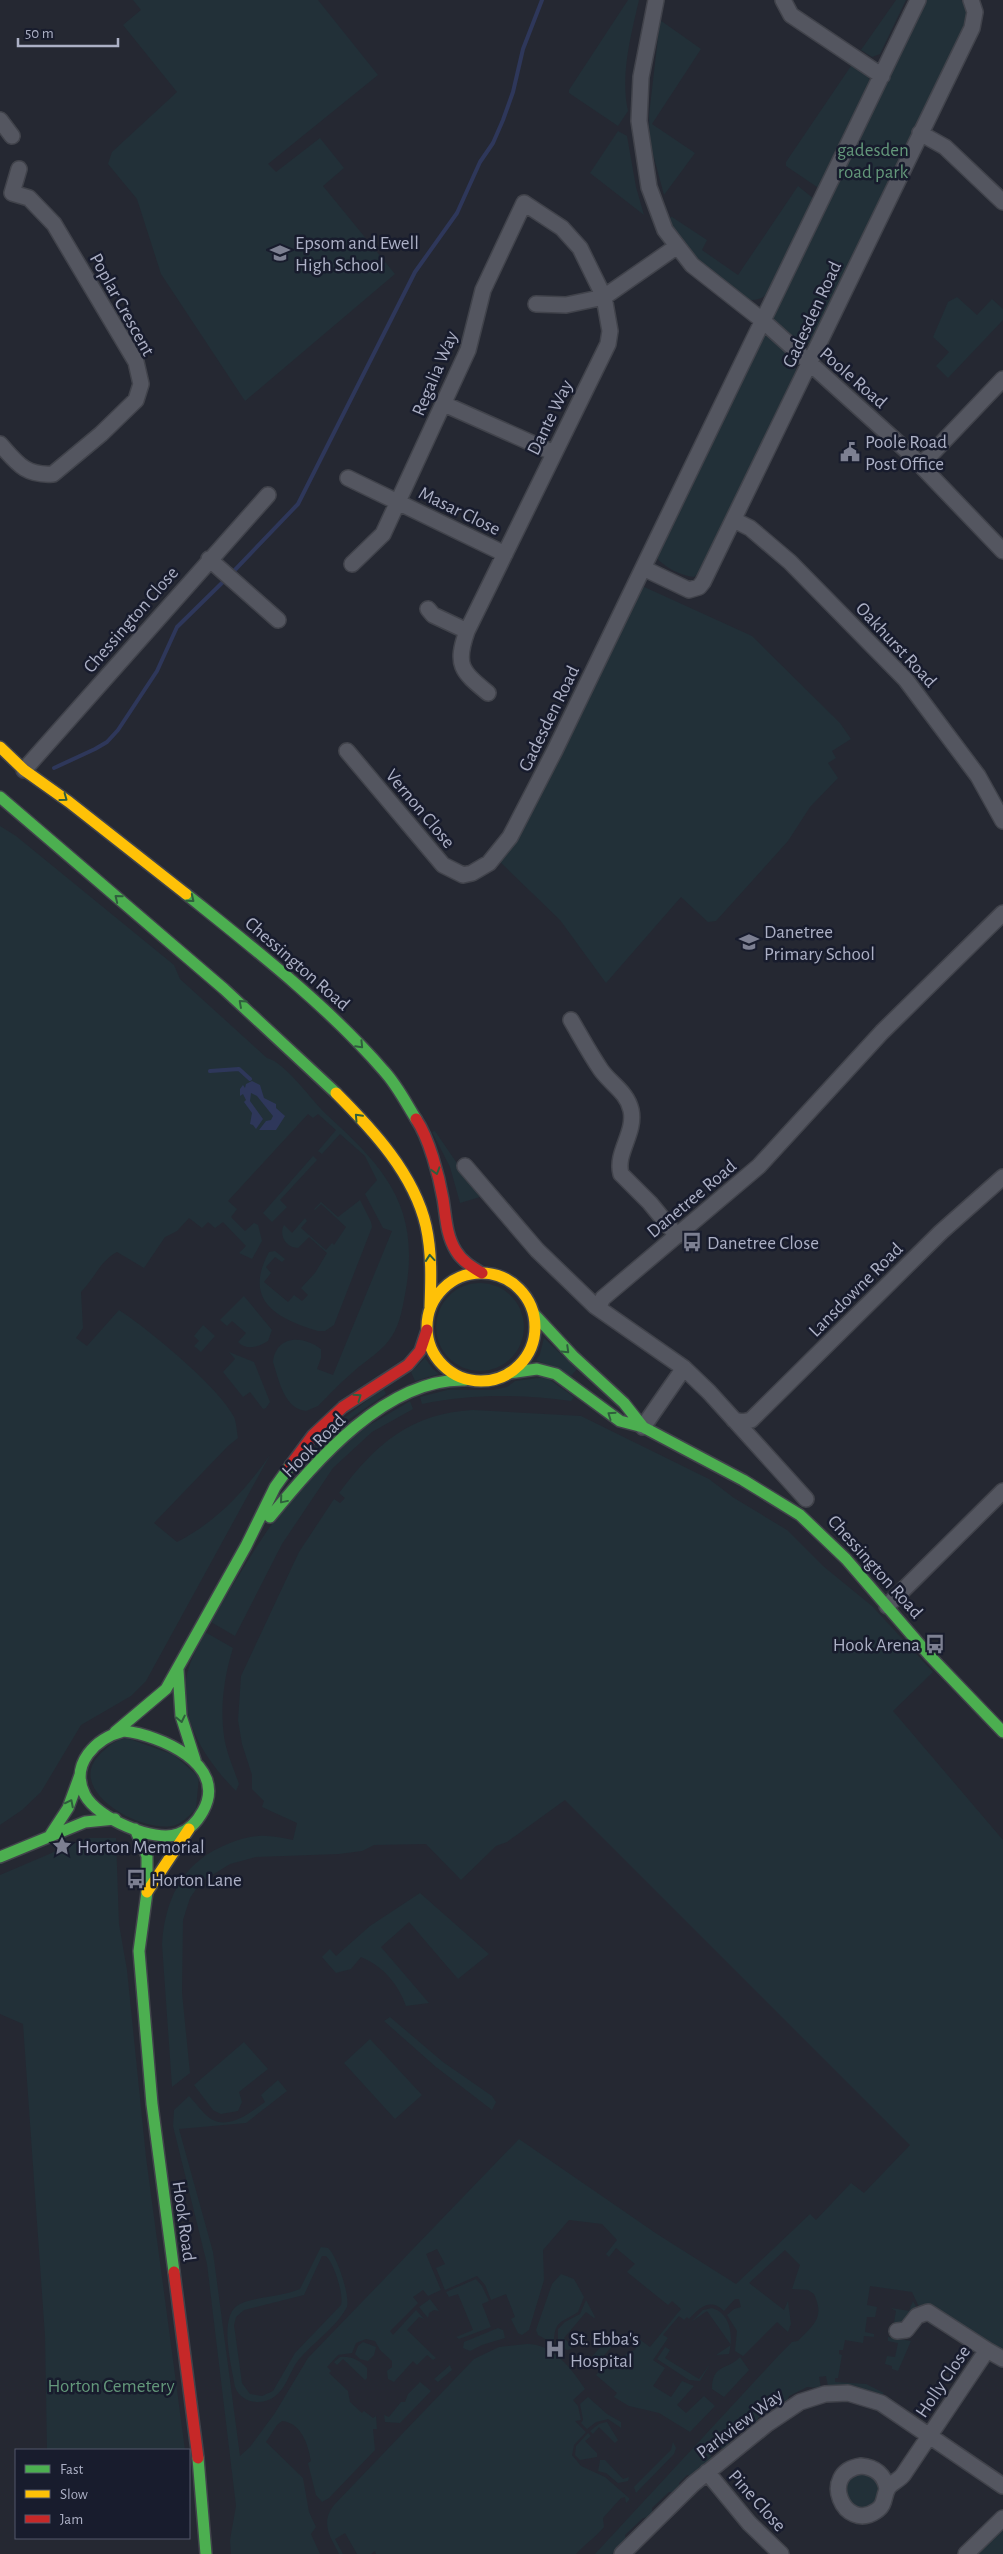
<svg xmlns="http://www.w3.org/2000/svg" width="1003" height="2554" viewBox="0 0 1003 2554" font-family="'Alegreya Sans',sans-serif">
<rect width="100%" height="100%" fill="#252832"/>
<!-- green -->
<path fill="#223038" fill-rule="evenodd" d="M133 0H318L378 75 268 164 276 172 320 138 344 168 323 186 395 274 245 401 161 274 137 199 108 164 112 152 177 92 123 25 141 10Z
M628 0H639C631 35 620 75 628 111L618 126 569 93V90Z
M896 0H906L880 54 872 57 861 50Z
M923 0H961L967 5 969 20 812 340 805 345C793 342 777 328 772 316Z
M660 20 701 49 652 124 695 153 664 195 650 143 649 115Z
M853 63 868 74 870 84 820 189 786 166V162Z
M618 131 627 136 636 187 644 215 590 173Z
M798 186 814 199 769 292C762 300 754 301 745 299L688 254 667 218 672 217 707 240 702 250 738 275Z
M957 297 977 315 992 299 1003 309V320L948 378 936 366 949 352 933 337 948 302Z
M766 336 772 338 795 360 796 373 699 572 694 577C681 576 664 567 656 557L758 338Z
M640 585 752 636 840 723 851 739 832 751 836 758 828 763 838 778 810 807 788 841 716 921 708 922 681 897 606 983 560 920 497 859Z
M0 826 16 836 174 965 180 979 267 1058C285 1062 312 1101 327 1115 384 1167 420 1206 406 1289 403 1304 401 1322 392 1336 383 1351 366 1360 353 1372 341 1382 329 1395 318 1406L306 1411C284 1409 279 1380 273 1362 276 1335 303 1335 321 1349V1358L317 1369 333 1375 392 1231 383 1228 365 1194 377 1180 365 1156 340 1134 322 1154 318 1151 336 1130 318 1114 313 1118 308 1114 228 1201 237 1209 231 1217 245 1231 254 1223 258 1225 262 1241 252 1259 239 1253 246 1246 223 1222 215 1228 208 1222 202 1228 189 1218 177 1231 165 1237 144 1268 117 1252C99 1262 95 1278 81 1292L83 1328 76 1338 87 1346 119 1310C148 1329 219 1387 234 1417 236 1421 237 1432 238 1438L228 1446 154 1523 177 1542C216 1522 245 1491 270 1455L146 1681 131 1696 81 1725 41 1792 22 1810 0 1825Z
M435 1131 480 1197 460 1203 450 1167 432 1132Z
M313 1156 317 1160 280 1200 287 1207 272 1222 263 1213Z
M360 1200 371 1222 372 1227 334 1325 325 1331H318C275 1318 243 1300 269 1252L275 1251 285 1259 282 1262 275 1257 266 1267 271 1273 264 1282 288 1302 294 1295 302 1301 308 1295 301 1288 315 1273 327 1253 309 1237 298 1248C287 1248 278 1236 284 1225L292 1233 305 1218 307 1221 301 1228 326 1250 332 1243 334 1245 346 1227 321 1204 315 1210 314 1209 321 1202 338 1217Z
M436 1327a44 44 0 1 1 88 0a44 44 0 1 1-88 0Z
M244 1296 272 1330 268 1341C258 1347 247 1351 238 1342L246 1333 232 1321 227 1326 220 1320Z
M203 1325 215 1336 201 1352 194 1346 199 1341 194 1336Z
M544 1338 577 1369 571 1376 536 1360 540 1354Z
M229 1352 254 1362 270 1402 266 1408 263 1409 250 1392 243 1397 223 1372 235 1359Z
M425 1358 433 1369 439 1374 415 1381 411 1372Z
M546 1377 574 1397 571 1401C521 1394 471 1394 422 1404L420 1397 447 1390H493L507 1387 515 1381Z
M383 1388 386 1394 348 1420 312 1453 325 1433Z
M410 1401 413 1409 372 1432 333 1468 282 1544 235 1636 211 1622C247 1561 283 1498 336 1448 353 1433 389 1414 410 1401Z
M473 1410 581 1416 709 1479 734 1498 787 1530 823 1566 872 1606 933 1672 893 1711 1003 1840V2355L920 2309 912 2292 870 2286 867 2305 877 2307 875 2317H867L865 2332 874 2334V2337L864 2336 863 2343 845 2340 843 2350H839V2354L842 2355 838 2378H835V2382L866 2384 884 2393 881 2395 858 2387 828 2386 826 2376 819 2377 821 2388 807 2387 789 2396 787 2402 782 2406 777 2404 758 2418V2424L754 2426H748L729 2440V2446L726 2449 720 2448 710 2456 713 2459 693 2477 687 2475 679 2483V2489L676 2492H669L652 2508V2514L649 2517 643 2518 625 2535 626 2541 612 2554H595L779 2355 792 2342 798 2341C814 2324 825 2318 814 2294L808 2290 792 2289 800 2265 785 2250 749 2283 784 2310 788 2301 791 2324 788 2332 777 2322 743 2356 735 2351 737 2331 727 2315 734 2309 741 2307 739 2299H735L724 2311C710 2297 699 2308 689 2319L687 2317 684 2320 679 2316 663 2335 668 2338 653 2360 665 2368 653 2386 671 2397 682 2381 694 2386 677 2405 686 2413 704 2396 715 2406 690 2432 659 2413 629 2406 614 2397 617 2393 596 2375 610 2359 617 2364 628 2352 635 2350 639 2339 650 2347 681 2309 672 2301 668 2305 627 2272 635 2264 616 2248 609 2257 606 2254 617 2240 602 2224 569 2220 543 2250 544 2280 529 2330 522 2335 518 2333 511 2319 515 2317 506 2294 491 2300 485 2285 477 2276 445 2290 436 2268 445 2264 437 2249 426 2254 441 2290 428 2296 423 2290 413 2297 418 2303 390 2331 393 2335 416 2310 424 2319 419 2317 407 2330 436 2358 433 2360 427 2355 417 2365 413 2361 394 2382 388 2379 387 2371 392 2367V2361L380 2350 375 2341 366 2339 356 2343 352 2353 338 2355 327 2367 331 2371 329 2373 348 2391 350 2402 362 2413 364 2411 373 2418 376 2416 377 2429H373L375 2450 329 2498 322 2502 316 2495 308 2463 311 2461C308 2445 302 2423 282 2421L277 2425 266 2442 303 2478 309 2512 316 2527 311 2534 320 2554H231L230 2540 236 2506 207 2264 173 2126 174 2110 189 2096C196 2103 203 2114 211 2119 230 2130 251 2112 265 2102L261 2095 278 2080 287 2091 246 2123 179 2129 213 2252 240 2456 250 2447 275 2413 308 2358 519 2139 657 2234 736 2284 810 2214 816 2220 851 2183 864 2193 910 2145 565 1800 507 1842 496 1846 461 1880 426 1844 374 1845 362 1851 339 1854 256 1857 230 1864 201 1882 190 1898 183 1920 182 1993 190 2073 172 2087 162 1944C165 1901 181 1865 221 1847 233 1841 245 1837 258 1836 270 1835 282 1838 293 1840L297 1823 262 1807 264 1801 252 1789V1775L242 1744 238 1720 241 1676 299 1552 334 1499 340 1503 345 1498 339 1493C375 1445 410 1413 473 1410Z
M205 1632 233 1648C224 1677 220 1706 224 1736 226 1752 234 1769 239 1784L236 1791C205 1760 174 1713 189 1667 193 1655 200 1643 205 1632Z
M127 1738 174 1755 199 1777 196 1809C191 1814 184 1821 178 1824 150 1838 60 1792 101 1753 110 1745 115 1740 127 1738Z
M87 1838H116L119 1924 127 1970 146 2157 185 2450H47L45 2336 23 2024 0 2014V1875Z
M420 1893 489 1954 458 1979 409 1922 381 1947 429 2003 406 2006C398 1984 384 1967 361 1957L351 1969 336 1973 322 1957 330 1949 336 1956 370 1926Z
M390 2017 443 2062 492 2096 496 2102 492 2110 436 2067 384 2021Z
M370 2039 422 2095 395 2119 344 2063Z
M244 2042 268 2069 239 2092 242 2102 238 2111 221 2114 213 2110 194 2085Z
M321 2247 328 2248C337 2256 350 2295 347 2307 336 2328 312 2343 297 2362 290 2372 285 2390 274 2397 261 2406 241 2403 235 2387 232 2367 217 2314 240 2304 259 2296 281 2297 300 2289ZM322 2256H326C334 2263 344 2295 341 2305L295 2353 273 2391 262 2396 250 2394 242 2383 234 2325 236 2317 244 2310 304 2295Z
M561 2274 574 2279 584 2297 578 2312C561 2323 554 2320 554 2344L538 2335 536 2330 552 2284Z
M476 2279 482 2286 489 2301 482 2304 491 2327 459 2339 456 2337 473 2330 458 2294 449 2297 446 2292Z
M430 2299 439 2311 434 2310 429 2313 428 2318 419 2307Z
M586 2300 595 2317 594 2318 586 2312 564 2338 571 2345V2349L567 2350 558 2345V2329L565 2322 580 2314Z
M913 2301 918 2310 902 2324 894 2323 896 2311 891 2308 909 2311Z
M712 2308C732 2314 733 2338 729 2354L716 2355 731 2345 707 2311 691 2322 703 2310Z
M498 2328 503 2330 505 2338 482 2345 470 2351 463 2348 464 2342Z
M612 2334 618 2339 595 2366 589 2360Z
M888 2337 911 2341 898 2371 892 2369V2366L885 2364 887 2356 895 2357 898 2343 888 2341Z
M363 2342 376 2347 374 2355 368 2361 360 2359 355 2354 358 2346Z
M527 2344C553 2344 571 2368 585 2389L573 2400 578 2406 581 2420 575 2421 586 2432 574 2445 572 2455 581 2466 605 2477 629 2498V2500L626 2503 625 2497 621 2498 603 2518 604 2527C596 2537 585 2544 576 2554H376L375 2551 371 2554H357L345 2533 335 2539 343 2554H339C330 2536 320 2523 334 2505L474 2359 499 2347Z
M665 2347 670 2350 665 2358 699 2379 710 2364 700 2381 689 2380 657 2359Z
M340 2357C352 2356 359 2360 367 2368V2378L365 2380 343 2359 337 2365 334 2362Z
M740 2357 749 2370 724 2397 712 2389C712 2364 728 2370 740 2357Z
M450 2365 452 2370 438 2382 434 2379Z
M420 2382 431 2391 400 2423 385 2422 384 2415 389 2417 401 2402H405L408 2394Z
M588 2397 607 2414 621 2422V2428L608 2419 596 2422 587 2429 581 2423 583 2420 580 2404Z
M607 2422 618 2440 615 2443 599 2427 593 2434 590 2431 599 2424Z
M588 2433 591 2436 585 2441 597 2453V2457L580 2460 575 2455 576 2446Z
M673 2442 676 2448 674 2454 636 2493 634 2487 671 2450Z
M600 2460H605L623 2479 629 2477 628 2481 618 2483 606 2473 598 2471Z
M862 2471 882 2483 878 2505 858 2511 844 2499 848 2478Z
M1003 2525V2554H972Z"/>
<!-- water -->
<path fill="#2e375a" d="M252 1081 260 1085 264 1098 276 1104V1108L285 1116 276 1130H259L266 1121 271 1120 273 1116 257 1096 251 1093 250 1101 263 1119 256 1129 253 1125 250 1124 252 1113 244 1102 246 1100 243 1094 240 1096V1089L243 1085 245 1088 246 1084Z"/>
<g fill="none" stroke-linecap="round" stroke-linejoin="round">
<!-- stream -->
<path stroke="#2e375a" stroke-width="4" d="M231 574 298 504 415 272 457 213 480 162 493 143 503 120 513 92 523 49 542 0
M54 768 95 749 107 742 118 730 157 671 177 627 226 579
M210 1071 239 1069 250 1079"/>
<defs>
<path id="street" d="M656 0 641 77 639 121 649 187 665 230 692 265 762 320 906 450 1003 551
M783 0 791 15 882 76
M918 0 643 568 689 590 699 587 703 582 972 28 975 12 971 0
M0 120 12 136
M920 133 945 147 1003 202
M12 193 19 169
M444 404 554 453
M0 444C17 463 25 476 53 474L101 434 136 400 141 384 136 362 54 224 29 198 12 193
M921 465 1003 379
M348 478 505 554
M734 520 750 528 790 562 906 680 978 776 1003 821
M209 559 278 620
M352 564 383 534 468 350 483 290 524 203 562 228 580 248 604 297 566 305 536 304
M428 609 433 615 467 631
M488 693C461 671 455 665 467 631L608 344 610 331 604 297 676 247
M347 751 443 865 463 875 472 873 489 863 510 837 555 750 643 568
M24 770 268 495
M571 1020C581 1037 590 1054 601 1070 611 1084 627 1092 631 1110 636 1133 615 1153 621 1174L650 1203 677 1236
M465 1166 537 1250 595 1306 684 1368 709 1392 806 1499
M601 1310 600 1304 603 1298 759 1166 882 1032 1003 913
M734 1420 742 1422 751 1420 941 1232 1003 1177
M643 1427 684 1368
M887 1606 1003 1491
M897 2331 906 2330 917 2316 928 2312 987 2350
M707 2472 749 2523 781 2554
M887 2489C885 2475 875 2467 861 2466 818 2472 844 2533 876 2511 886 2505 883 2496 888 2488 891 2483 899 2480 903 2475L987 2350 1003 2359
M622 2554 693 2484 767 2424 800 2402 825 2394 848 2393 881 2403 1003 2486
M966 2554 1003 2518"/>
<path id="fast" d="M0 797 224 989 336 1093
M186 894C252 947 329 1007 384 1071 397 1085 406 1103 416 1119
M534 1314 573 1356 624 1403 643 1427
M509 1373 537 1369 556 1374 620 1421 643 1427 743 1480 800 1515 846 1559 929 1655 1003 1732
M270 1517C316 1461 386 1378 465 1380
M178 1670 181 1716 195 1760
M124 1731C159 1735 229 1764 203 1811 197 1822 190 1830 178 1834 154 1843 97 1818 85 1795 69 1764 96 1738 124 1731Z
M115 1732 166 1689 246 1546 275 1487 290 1466
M135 1829 147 1856V1892L139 1951 152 2104 174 2272
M51 1834 68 1808 80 1775
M0 1857 85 1822 115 1819
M198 2458 206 2554"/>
<path id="slow" d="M0 747 24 770 69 802 186 894
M336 1093C373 1130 414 1174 426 1226 432 1253 431 1280 430 1307
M427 1327a54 54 0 1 1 108 0a54 54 0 1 1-108 0Z
M147 1892 189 1829"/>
<path id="jam" d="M416 1119C429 1138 439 1176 443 1199 446 1217 446 1235 456 1251 462 1261 472 1267 482 1273
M290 1466 313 1435 343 1407 408 1365 420 1351 427 1330
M174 2272 198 2458"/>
</defs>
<!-- street casing -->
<use href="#street" stroke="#41434b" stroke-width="18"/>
<!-- fast casing -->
<use href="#fast" stroke="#41434b" stroke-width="14"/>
<!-- slow casing -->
<use href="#slow" stroke="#41434b" stroke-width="14"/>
<!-- jam casing -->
<use href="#jam" stroke="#41434b" stroke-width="14"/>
<!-- street -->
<use href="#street" stroke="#545660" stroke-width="15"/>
<!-- fast -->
<use href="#fast" stroke="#4caf50" stroke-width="11"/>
<!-- slow -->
<use href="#slow" stroke="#ffc107" stroke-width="11"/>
<!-- jam -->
<use href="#jam" stroke="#c62828" stroke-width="11"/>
</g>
<!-- one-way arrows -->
<defs><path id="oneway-chevron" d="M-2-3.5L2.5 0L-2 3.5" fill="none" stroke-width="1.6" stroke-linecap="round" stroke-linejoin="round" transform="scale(1.25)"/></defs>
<g stroke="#2f5e3d">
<use href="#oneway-chevron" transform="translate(64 798) rotate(36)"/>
<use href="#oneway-chevron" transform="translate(118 898) rotate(-141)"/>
<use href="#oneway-chevron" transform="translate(191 899) rotate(39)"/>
<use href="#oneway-chevron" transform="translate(242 1003) rotate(-138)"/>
<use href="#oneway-chevron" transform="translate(360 1045) rotate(46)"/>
<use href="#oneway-chevron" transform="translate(358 1117) rotate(-133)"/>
<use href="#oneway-chevron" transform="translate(436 1171) rotate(73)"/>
<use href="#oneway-chevron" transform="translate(430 1258) rotate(-95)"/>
<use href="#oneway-chevron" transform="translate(566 1350) rotate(44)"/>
<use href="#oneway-chevron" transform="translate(358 1397) rotate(-35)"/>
<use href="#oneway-chevron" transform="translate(611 1415) rotate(-145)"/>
<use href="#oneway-chevron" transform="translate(283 1500) rotate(130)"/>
<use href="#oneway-chevron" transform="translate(181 1719) rotate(78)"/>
<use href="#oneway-chevron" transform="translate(70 1803) rotate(-63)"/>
</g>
<!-- icons -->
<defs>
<symbol id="school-bare" viewBox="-9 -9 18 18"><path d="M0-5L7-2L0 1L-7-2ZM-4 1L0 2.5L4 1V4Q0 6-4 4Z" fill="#7d8092" stroke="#181c2d" stroke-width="2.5" paint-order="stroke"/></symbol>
<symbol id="civic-bare" viewBox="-9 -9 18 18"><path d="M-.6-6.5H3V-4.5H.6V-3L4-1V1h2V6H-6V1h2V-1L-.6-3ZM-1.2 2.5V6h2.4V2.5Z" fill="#7d8092" stroke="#181c2d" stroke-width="2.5" paint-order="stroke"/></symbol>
<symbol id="bus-bare" viewBox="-9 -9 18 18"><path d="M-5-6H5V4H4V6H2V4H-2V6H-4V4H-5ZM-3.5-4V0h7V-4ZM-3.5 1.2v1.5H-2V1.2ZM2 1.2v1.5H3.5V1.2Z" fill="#7d8092" stroke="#181c2d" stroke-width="2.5" paint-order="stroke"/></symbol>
<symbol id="sight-bare" viewBox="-9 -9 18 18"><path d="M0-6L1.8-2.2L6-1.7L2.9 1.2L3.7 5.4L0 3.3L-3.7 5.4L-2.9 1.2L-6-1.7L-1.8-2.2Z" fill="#7d8092" stroke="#181c2d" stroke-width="2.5" paint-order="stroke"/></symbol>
<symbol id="hospital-bare" viewBox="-9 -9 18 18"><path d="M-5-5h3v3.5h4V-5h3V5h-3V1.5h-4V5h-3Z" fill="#7d8092" stroke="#181c2d" stroke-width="2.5" paint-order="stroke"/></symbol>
</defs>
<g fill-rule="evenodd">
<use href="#school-bare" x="266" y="239" width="28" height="28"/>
<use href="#civic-bare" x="836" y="438" width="28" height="28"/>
<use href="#school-bare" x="735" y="928" width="28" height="28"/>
<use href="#bus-bare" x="678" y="1228" width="28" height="28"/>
<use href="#bus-bare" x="921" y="1630" width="28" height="28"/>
<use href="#sight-bare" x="48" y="1832" width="28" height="28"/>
<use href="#bus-bare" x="122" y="1865" width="28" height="28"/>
<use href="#hospital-bare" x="541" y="2335" width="28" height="28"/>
</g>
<g text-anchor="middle" stroke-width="5" stroke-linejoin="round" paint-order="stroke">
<!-- park labels -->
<g font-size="19" fill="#63977a" stroke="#181c2d">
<text x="873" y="156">gadesden<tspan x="873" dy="22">road park</tspan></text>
<text x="111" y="2392">Horton Cemetery</text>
</g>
<!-- poi labels -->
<g font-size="19" fill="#acb0c5" stroke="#181c2d" text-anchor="start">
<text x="295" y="249">Epsom and Ewell<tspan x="295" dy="22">High School</tspan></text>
<text x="865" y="448">Poole Road<tspan x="865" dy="22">Post Office</tspan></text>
<text x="764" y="938">Danetree<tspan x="764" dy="22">Primary School</tspan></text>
<text x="707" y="1249">Danetree Close</text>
<text x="920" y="1651" text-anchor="end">Hook Arena</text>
<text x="77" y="1853">Horton Memorial</text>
<text x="151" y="1886">Horton Lane</text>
<text x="570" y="2345">St. Ebba's<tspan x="570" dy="22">Hospital</tspan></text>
</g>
<!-- street labels -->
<g font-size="19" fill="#acb0c5" stroke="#181c2d">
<text transform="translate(123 304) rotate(61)" y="7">Poplar Crescent</text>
<text transform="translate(811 314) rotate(-65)" y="7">Gadesden Road</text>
<text transform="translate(434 373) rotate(-67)" y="7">Regalia Way</text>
<text transform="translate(854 377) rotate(41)" y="7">Poole Road</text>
<text transform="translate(549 417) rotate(-64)" y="7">Dante Way</text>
<text transform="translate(460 510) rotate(26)" y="7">Masar Close</text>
<text transform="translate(130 619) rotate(-49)" y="7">Chessington Close</text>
<text transform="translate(897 644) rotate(47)" y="7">Oakhurst Road</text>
<text transform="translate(548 718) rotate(-64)" y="7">Gadesden Road</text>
<text transform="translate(421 808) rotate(50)" y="7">Vernon Close</text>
<text transform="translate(298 963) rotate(41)" y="7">Chessington Road</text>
<text transform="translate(691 1198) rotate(-40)" y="7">Danetree Road</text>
<text transform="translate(855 1289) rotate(-45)" y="7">Lansdowne Road</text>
<text transform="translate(313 1445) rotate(-45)" y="7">Hook Road</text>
<text transform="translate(876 1566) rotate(48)" y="7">Chessington Road</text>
<text transform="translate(185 2221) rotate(82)" y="7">Hook Road</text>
<text transform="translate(942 2381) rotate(-56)" y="7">Holly Close</text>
<text transform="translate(739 2423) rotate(-37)" y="7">Parkview Way</text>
<text transform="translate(758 2500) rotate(48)" y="7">Pine Close</text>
</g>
</g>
<!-- legend -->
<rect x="15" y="2449" width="175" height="90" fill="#181c2d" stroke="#53576a"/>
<rect x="25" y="2465" width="25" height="8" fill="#4caf50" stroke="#53576a"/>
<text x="60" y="2474" font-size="15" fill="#acb0c5">Fast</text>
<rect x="25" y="2490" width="25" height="8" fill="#ffc107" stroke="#53576a"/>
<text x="60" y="2499" font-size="15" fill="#acb0c5">Slow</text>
<rect x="25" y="2515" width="25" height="8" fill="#c62828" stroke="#53576a"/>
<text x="60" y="2524" font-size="15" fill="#acb0c5">Jam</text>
<!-- scale -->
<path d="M18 38v8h100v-8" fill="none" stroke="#acb0c5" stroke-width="2.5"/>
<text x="25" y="38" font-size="15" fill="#acb0c5" stroke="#181c2d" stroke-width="4" paint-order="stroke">50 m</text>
</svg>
